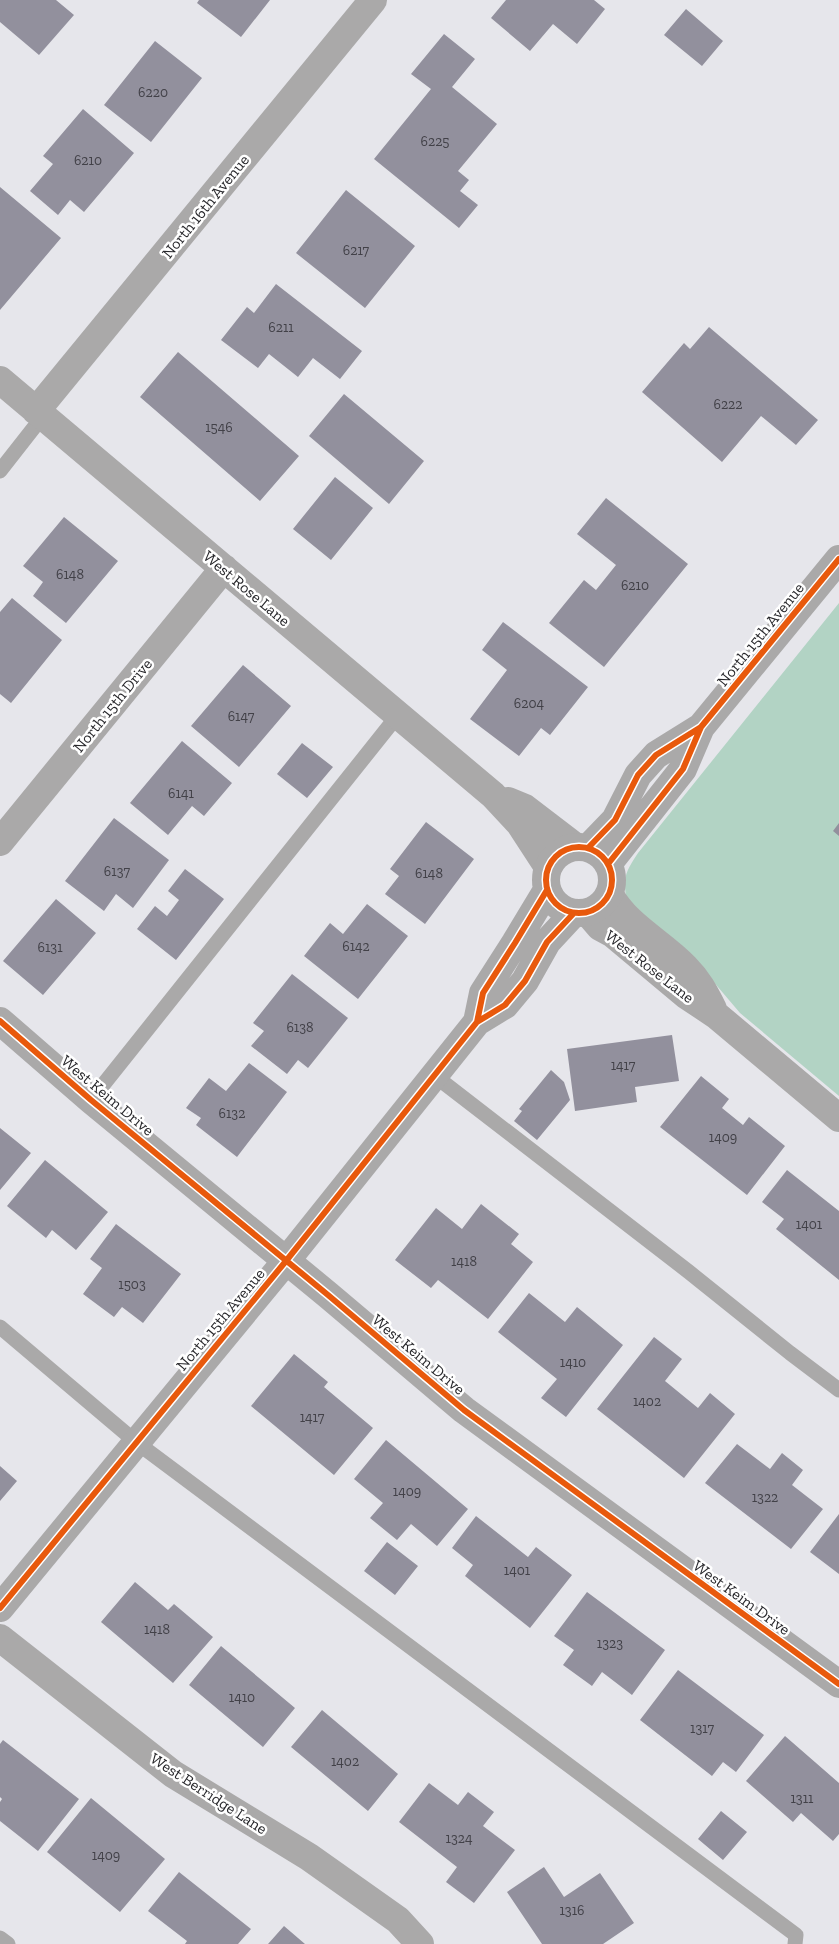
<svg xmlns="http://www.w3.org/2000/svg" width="839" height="1944" viewBox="0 0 839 1944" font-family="'Zilla Slab',serif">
<rect width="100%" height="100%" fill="#e6e6eb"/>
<!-- green -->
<path fill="#b2d3c4" d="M839 603V1096L740 1013 695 960 627 903C623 878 624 874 638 853Z"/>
<!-- building -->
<path fill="#92909d" d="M0 0H56L74 15 39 55 0 22Z
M199 0H270L241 37 197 3Z
M506 0H594L605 9 577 44 553 24 530 51 491 18Z
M686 9 723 41 702 66 664 35Z
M444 34 475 59 452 87 497 124 458 171 469 180 460 191 478 205 459 228 374 159 431 89 411 74Z
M155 41 202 78 151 142 104 105Z
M83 109 134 153 84 212 70 200 58 215 30 191 53 164 43 156Z
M0 187 61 238 0 310Z
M346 190 415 246 365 308 296 253Z
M276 284 362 351 340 379 313 358 298 377 269 354 258 368 221 340 247 307 254 313Z
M709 327 818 420 796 445 761 416 722 462 642 392 684 343 690 349Z
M178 352 299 456 260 501 140 397Z
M344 394 424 461 389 504 309 436Z
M335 477 373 508 331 560 293 529Z
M606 498 688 564 604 667 549 623 584 580 596 590 616 565 577 534Z
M64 517 118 561 66 623 33 596 43 582 23 566Z
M12 598 62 640 11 703 0 694V612Z
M503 622 588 687 550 735 541 728 519 756 470 719 507 670 482 650Z
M243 665 291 706 239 767 191 726Z
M182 741 232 783 204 816 192 806 168 835 130 803Z
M302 743 333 767 307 798 277 774Z
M114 818 169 860 133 908 116 894 104 911 65 881Z
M426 822 474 859 425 924 385 894 399 876 390 869Z
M839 823V836L833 831Z
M185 869 224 899 176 960 137 929 155 906 167 916 179 900 168 891Z
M56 899 96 933 43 995 3 961Z
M367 904 408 936 358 999 304 956 330 923 343 934Z
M292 974 348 1018 308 1068 298 1060 287 1074 251 1046 264 1031 253 1023Z
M672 1035 679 1081 635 1087 637 1102 575 1111 567 1049Z
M249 1063 287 1092 237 1157 196 1125 201 1118 186 1108 209 1078 226 1091Z
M551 1070 564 1082 570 1100 537 1140 514 1121 522 1111 519 1109Z
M701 1076 729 1099 722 1108 743 1125 749 1117 785 1146 747 1195 660 1127Z
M0 1128 31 1153 0 1190Z
M45 1160 108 1212 76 1250 52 1230 46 1238 7 1206Z
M787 1170 839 1211V1280L776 1229 784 1219 762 1202Z
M481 1204 519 1234 511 1244 533 1262 488 1319 438 1280 431 1288 395 1260 436 1208 462 1229Z
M116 1224 181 1274 143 1323 122 1307 114 1317 83 1294 102 1268 90 1259Z
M529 1293 565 1322 577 1307 623 1345 566 1417 541 1398 557 1379 498 1332Z
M654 1337 682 1359 665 1381 698 1408 710 1393 735 1414 684 1478 597 1409Z
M294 1354 328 1382 324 1387 373 1428 334 1475 251 1406Z
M386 1440 468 1509 437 1546 411 1524 397 1540 370 1518 383 1503 354 1479Z
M737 1444 770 1469 782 1453 803 1470 792 1485 823 1509 791 1549 705 1483Z
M0 1466 17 1481 0 1501Z
M839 1514V1574L810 1552Z
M476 1516 528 1557 536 1547 572 1575 530 1628 465 1576 473 1565 452 1548Z
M387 1542 418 1566 395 1595 364 1571Z
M135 1582 168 1610 174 1604 213 1637 173 1683 101 1622Z
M587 1592 665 1650 632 1695 602 1672 592 1686 563 1665 574 1650 554 1636Z
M221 1646 295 1708 263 1747 189 1685Z
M678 1670 764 1735 736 1772 723 1762 712 1776 640 1720Z
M322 1710 398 1774 368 1811 291 1747Z
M785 1736 839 1783V1834L833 1841 801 1813 793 1822 746 1781Z
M3 1740 79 1799 38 1851 0 1821V1802L2 1799 0 1797V1744Z
M429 1783 458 1805 468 1792 494 1812 483 1826 515 1850 474 1903 446 1882 457 1867 399 1822Z
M91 1798 165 1859 120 1912 47 1852Z
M721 1811 747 1832 723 1860 698 1839Z
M544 1867 564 1897 600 1873 634 1923 603 1944H542L507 1892Z
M179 1872 251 1929 238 1944H185L187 1941 148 1911Z
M284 1926 305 1944H268Z"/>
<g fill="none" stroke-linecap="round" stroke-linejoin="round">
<!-- service -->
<path stroke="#aaa9a9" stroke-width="15" d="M0 471 43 416
M435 1076 689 1272 790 1353 839 1390
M91 1100 398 715
M0 1327 136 1442 796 1935 795 1944
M0 1938 8 1944"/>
<!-- minor -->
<path stroke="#aaa9a9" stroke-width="28" d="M0 380 493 795 520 824 548 867
M36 411 373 0
M508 801 525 808 576 847
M0 842 224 568
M610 895C627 926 661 942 685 967 698 980 705 993 713 1009
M588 913 600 927 613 934 686 995 716 1015 839 1118
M0 1021 91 1100 328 1295 464 1410 839 1684
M0 1638 173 1774 309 1857 398 1920 420 1944"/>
<!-- tertiary -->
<path stroke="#aaa9a9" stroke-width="28" d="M546 880a33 33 0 1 1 66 0a33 33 0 1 1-66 0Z
M588 848 615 820 638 775 656 755 701 727
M608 864 683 769 701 727 839 559
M477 1022 483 993 515 943 547 890
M0 1608 286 1261 477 1022 505 1005 525 981 547 942 573 914"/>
<defs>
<path id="cycleway" d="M546 880a33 33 0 1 1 66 0a33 33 0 1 1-66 0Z
M588 848 615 820 638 775 656 755 701 727
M608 864 683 769 701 727 839 559
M0 1021 91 1100 328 1295 464 1410 839 1684
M477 1022 483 993 515 943 547 890
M0 1608 286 1261 477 1022 505 1005 525 981 547 942 573 914"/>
</defs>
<!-- cycleway casing -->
<use href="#cycleway" stroke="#fff" stroke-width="9"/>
<!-- cycleway -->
<use href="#cycleway" stroke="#e8590c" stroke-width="6"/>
</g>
<g text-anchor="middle" stroke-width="5" stroke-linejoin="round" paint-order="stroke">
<!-- number labels -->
<g font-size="14" fill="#424148">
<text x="153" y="97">6220</text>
<text x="435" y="146">6225</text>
<text x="88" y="165">6210</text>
<text x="356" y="255">6217</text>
<text x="281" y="332">6211</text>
<text x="728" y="409">6222</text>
<text x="219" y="432">1546</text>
<text x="70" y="579">6148</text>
<text x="635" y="590">6210</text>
<text x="529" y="708">6204</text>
<text x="241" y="721">6147</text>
<text x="181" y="798">6141</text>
<text x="117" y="876">6137</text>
<text x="429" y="878">6148</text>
<text x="356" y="951">6142</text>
<text x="50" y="952">6131</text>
<text x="300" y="1032">6138</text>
<text x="623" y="1070">1417</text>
<text x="232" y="1118">6132</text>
<text x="723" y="1142">1409</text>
<text x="809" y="1229">1401</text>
<text x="464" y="1266">1418</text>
<text x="132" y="1289">1503</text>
<text x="573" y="1367">1410</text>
<text x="647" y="1406">1402</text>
<text x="312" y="1422">1417</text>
<text x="407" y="1496">1409</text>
<text x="765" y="1502">1322</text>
<text x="517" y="1575">1401</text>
<text x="157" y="1634">1418</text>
<text x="610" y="1648">1323</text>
<text x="242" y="1702">1410</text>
<text x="702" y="1733">1317</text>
<text x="345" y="1766">1402</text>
<text x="802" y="1803">1311</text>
<text x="459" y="1843">1324</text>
<text x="106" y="1860">1409</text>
<text x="572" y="1915">1316</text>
</g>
<!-- street labels -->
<g font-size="16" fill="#27272b" stroke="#fff">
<text transform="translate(205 206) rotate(-51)" y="6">North 16th Avenue</text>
<text transform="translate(247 588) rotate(40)" y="6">West Rose Lane</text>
<text transform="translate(760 634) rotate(-51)" y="6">North 15th Avenue</text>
<text transform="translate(112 705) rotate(-51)" y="6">North 15th Drive</text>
<text transform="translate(650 966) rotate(38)" y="6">West Rose Lane</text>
<text transform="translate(108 1095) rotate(40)" y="6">West Keim Drive</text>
<text transform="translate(220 1319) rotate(-50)" y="6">North 15th Avenue</text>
<text transform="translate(419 1354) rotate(40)" y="6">West Keim Drive</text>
<text transform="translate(742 1597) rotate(36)" y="6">West Keim Drive</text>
<text transform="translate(209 1793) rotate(33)" y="6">West Berridge Lane</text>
</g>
</g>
</svg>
